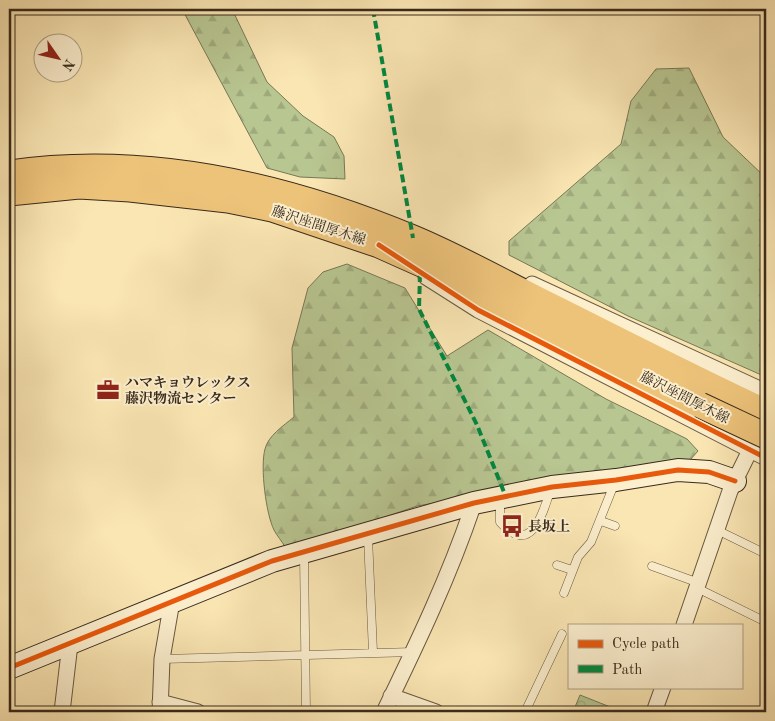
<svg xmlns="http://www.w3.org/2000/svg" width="775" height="721" viewBox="0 0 775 721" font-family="'Old Standard TT','Noto Serif JP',serif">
<defs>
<pattern id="forest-firs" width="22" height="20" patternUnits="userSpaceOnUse" patternTransform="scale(1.25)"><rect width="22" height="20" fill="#b8c691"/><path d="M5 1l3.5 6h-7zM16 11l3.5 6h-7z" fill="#9faa7c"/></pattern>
<pattern id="park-crowns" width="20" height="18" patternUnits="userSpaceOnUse" patternTransform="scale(1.25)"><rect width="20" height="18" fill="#b8c691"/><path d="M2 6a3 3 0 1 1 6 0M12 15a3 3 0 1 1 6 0" fill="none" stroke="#9faa7c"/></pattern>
</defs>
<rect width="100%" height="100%" fill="#fae6b3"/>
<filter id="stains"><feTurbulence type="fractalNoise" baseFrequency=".004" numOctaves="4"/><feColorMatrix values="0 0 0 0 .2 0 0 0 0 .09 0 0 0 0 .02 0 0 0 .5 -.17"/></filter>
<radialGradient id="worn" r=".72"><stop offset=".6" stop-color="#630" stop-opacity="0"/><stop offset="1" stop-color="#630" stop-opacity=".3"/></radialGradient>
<!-- forest -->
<path fill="url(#forest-firs)" stroke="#787856" d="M182 9H232L267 82 303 116 334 137 344 156 345 179 300 177 267 168Z
M689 68 723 137 766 178V377L628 316 509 255V241L621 144 631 101 656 69Z
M347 264 405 288 447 356 488 330 606 399 687 439 698 451 690 460 417 506 310 543 285 547C282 541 277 536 274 530 266 514 260 467 265 449 268 436 283 426 294 417L292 348 308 288 323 272Z"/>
<!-- park -->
<path fill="url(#park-crowns)" stroke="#787856" d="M580 695 623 712H573Z"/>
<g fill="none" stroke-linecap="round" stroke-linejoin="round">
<defs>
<path id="lane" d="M500 499V522C530 556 542 517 550 491
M601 521 615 526
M717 530 766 554
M368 537 373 652
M304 554 306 712
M557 565 572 570
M652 566 699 583
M697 588 766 622
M564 593 578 557 591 542 615 482
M162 659 413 652
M525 712 562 634"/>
<path id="street" d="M426 277 478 310 766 458
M532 284 766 392
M684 625 730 491 754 442
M391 696 436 712
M160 702 198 712
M62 712 70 644
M160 712 162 659 172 601
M384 712C417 644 450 575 474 503
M654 712 663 687"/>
<path id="secondary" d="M9 668 272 561 474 503 552 487 616 480 678 470 709 472 735 481"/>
<path id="primary" d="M9 173C146 153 286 185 413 238 461 258 508 285 555 308 625 343 695 379 766 412
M9 193 79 186 130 189 228 200 272 209 379 245 437 271 700 405"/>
</defs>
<!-- lane casing -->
<use href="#lane" stroke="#695941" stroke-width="9"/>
<!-- street casing -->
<use href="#street" stroke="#695941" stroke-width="17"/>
<!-- secondary casing -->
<use href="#secondary" stroke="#392a1b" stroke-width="24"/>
<!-- primary casing -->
<use href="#primary" stroke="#392a1b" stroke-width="27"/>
<!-- lane -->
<use href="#lane" stroke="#fcefce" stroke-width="8"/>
<!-- street -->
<use href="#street" stroke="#fcefce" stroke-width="15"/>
<!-- secondary -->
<use href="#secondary" stroke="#fcefce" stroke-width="22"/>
<!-- primary -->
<use href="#primary" stroke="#edc37a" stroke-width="25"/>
<defs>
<path id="primary-bridge" d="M700 405 766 436"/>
</defs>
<!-- primary-bridge casing -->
<use href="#primary-bridge" stroke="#392a1b" stroke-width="27" stroke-linecap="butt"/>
<!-- primary-bridge -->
<use href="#primary-bridge" stroke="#edc37a" stroke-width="25"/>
<!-- quiet -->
<path stroke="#00873e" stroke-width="4" stroke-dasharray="8 4" stroke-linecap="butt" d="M373 9 413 238
M420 274 419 309 477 425 506 497"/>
<defs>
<path id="cycleway" d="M379 245 478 310 766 458
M9 668 272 561 474 503 552 487 616 480 678 470 709 472 735 481"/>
</defs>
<!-- cycleway casing -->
<use href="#cycleway" stroke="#fcefce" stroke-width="8"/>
<!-- cycleway -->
<use href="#cycleway" stroke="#e8590c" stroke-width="5"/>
</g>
<!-- icons -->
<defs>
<symbol id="office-bare" viewBox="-9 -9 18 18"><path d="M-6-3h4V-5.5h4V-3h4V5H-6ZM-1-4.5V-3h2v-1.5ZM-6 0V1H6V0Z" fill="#8f2418" stroke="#fcefce" stroke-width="2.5" paint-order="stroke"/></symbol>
<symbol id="bus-bare" viewBox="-9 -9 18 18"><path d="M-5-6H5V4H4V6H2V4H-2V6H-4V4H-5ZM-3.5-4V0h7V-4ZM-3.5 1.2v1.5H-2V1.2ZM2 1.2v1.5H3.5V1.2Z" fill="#8f2418" stroke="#fcefce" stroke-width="2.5" paint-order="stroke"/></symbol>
</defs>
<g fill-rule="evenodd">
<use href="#office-bare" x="92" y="374" width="32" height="32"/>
<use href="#bus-bare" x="496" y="510" width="32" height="32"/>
</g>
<g text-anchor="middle" stroke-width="4" stroke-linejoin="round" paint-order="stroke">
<!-- street labels -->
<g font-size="14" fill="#392a1b" stroke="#fcefce">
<text transform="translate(319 225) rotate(18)" y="5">藤沢座間厚木線</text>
<text transform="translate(685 397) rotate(27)" y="5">藤沢座間厚木線</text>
</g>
<!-- poi labels -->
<g font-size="14" font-weight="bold" fill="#392a1b" stroke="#fcefce" text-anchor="start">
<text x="125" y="387">ハマキョウレックス<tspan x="125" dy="16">藤沢物流センター</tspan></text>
<text x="528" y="531">長坂上</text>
</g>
</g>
<!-- margin -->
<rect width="775" height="721" fill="none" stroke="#fae6b3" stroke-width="30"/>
<rect x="10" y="10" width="755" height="701" fill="none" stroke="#392a1b" stroke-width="2.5"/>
<rect x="15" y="15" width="745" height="691" fill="none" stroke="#392a1b"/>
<!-- legend -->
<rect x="568" y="624" width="175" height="65" fill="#fcefce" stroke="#aea086"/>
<rect x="578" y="640" width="25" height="8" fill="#e8590c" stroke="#aea086"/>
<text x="612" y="648" font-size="15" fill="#392a1b">Cycle path</text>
<rect x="578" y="665" width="25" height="8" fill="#00873e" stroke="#aea086"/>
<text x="612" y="674" font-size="15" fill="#392a1b">Path</text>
<!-- north arrow -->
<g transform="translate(58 58) rotate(124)"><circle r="24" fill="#fcefce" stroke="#aea086"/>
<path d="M0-4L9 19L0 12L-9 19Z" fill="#8f2418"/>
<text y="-8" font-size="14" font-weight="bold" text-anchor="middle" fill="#392a1b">N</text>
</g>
<rect width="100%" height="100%" filter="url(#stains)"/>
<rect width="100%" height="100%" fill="url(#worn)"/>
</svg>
